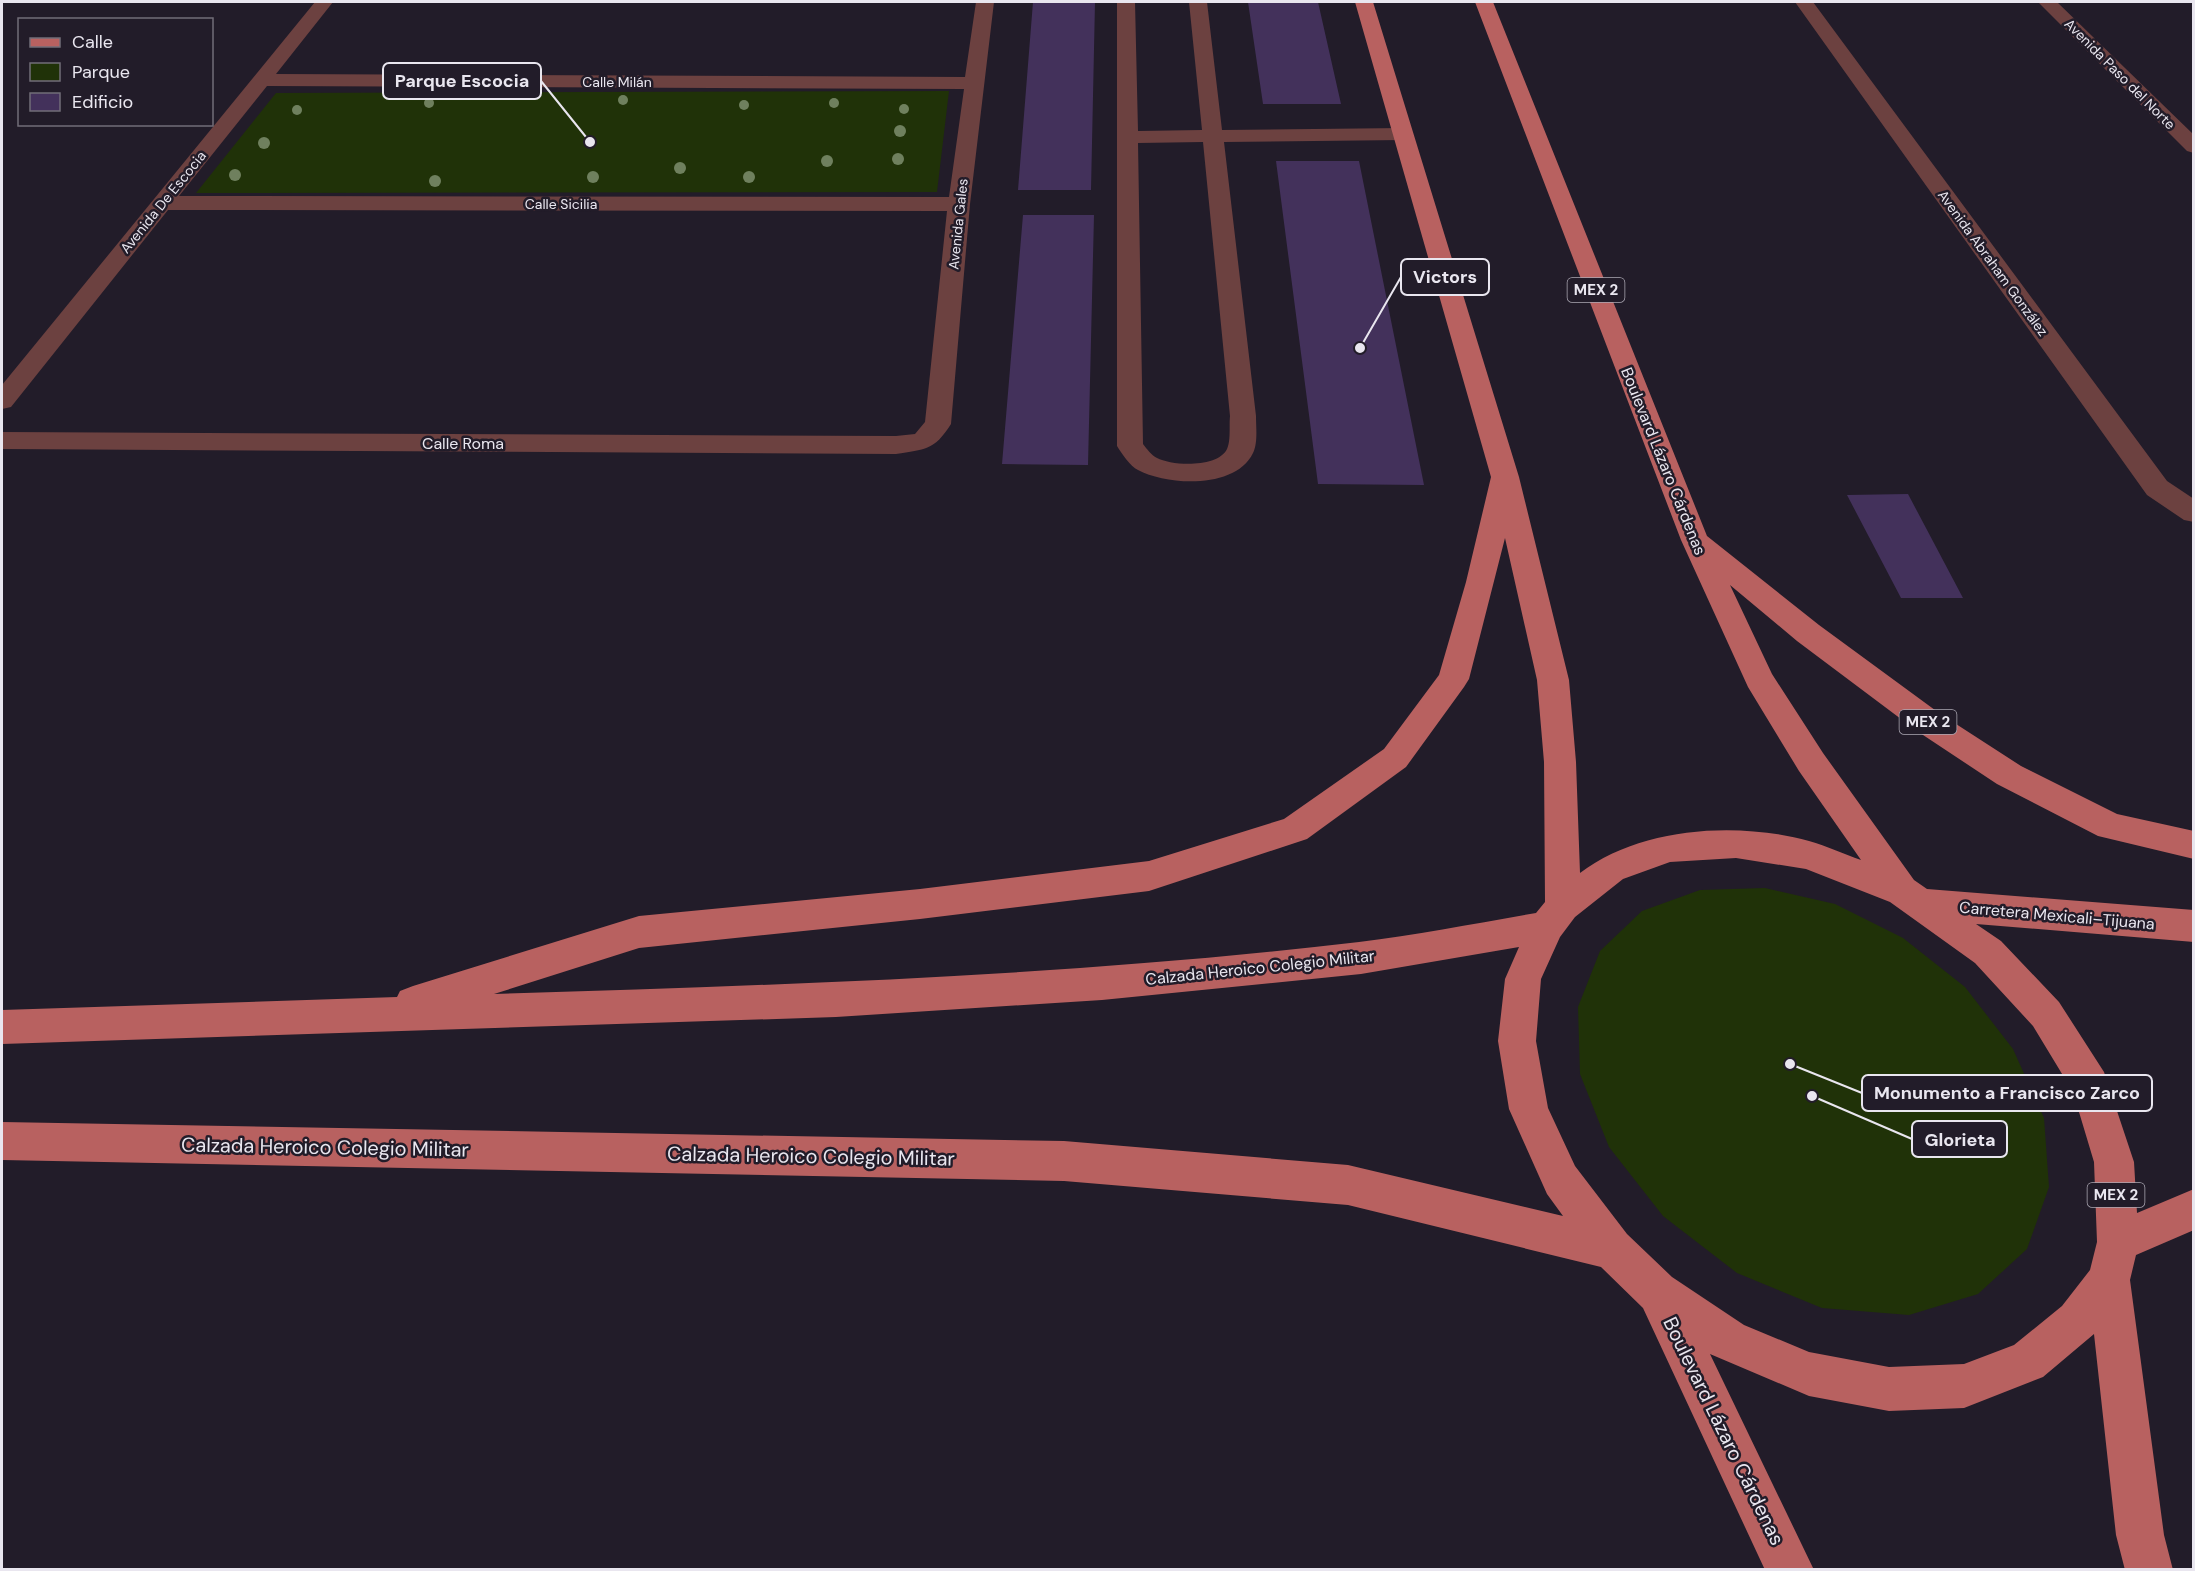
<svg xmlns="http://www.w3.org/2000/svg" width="2195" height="1571" viewBox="0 0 2195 1571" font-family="'DM Sans',sans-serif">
<rect width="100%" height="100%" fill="#221c29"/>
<!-- green -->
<path fill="#203208" d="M949 91 937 192 196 193 276 93Z
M1765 888 1835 904 1903 938 1965 987 2013 1049 2044 1118 2049 1187 2027 1249 1978 1294 1909 1315 1822 1308 1737 1273 1663 1216 1609 1147 1580 1074 1578 1007 1600 951 1642 911 1700 890Z"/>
<!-- building -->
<path fill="#43315b" d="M1033 2H1095L1091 190H1018Z
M1248 2H1318L1341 104H1263Z
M1276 161H1359L1424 485 1318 484Z
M1023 215H1094L1088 465 1002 464Z
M1908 494 1963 598H1901L1847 495Z"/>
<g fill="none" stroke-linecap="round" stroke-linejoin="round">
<!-- minor -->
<path fill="#6c4140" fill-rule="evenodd" d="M315 2H333L276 74 965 77 976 2H994L970 204 951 424C934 451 925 449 896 454L2 449V432L896 436 915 434 925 422 947 211 168 210 11 407 2 409V385ZM267 86 964 89 949 197 179 196Z
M1117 2H1135L1138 131 1202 130 1189 2H1207L1222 130 1403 128 1410 130 1413 134 1410 138 1403 140 1224 142 1256 416C1256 427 1258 443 1253 453 1236 489 1168 486 1138 470 1130 466 1122 454 1117 446ZM1203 142 1230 416C1229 425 1231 441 1227 449 1218 468 1172 466 1157 458 1151 455 1147 449 1143 444L1138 143Z
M1795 2H1813L2167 481 2194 499V522L2184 520 2147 495Z
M2038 2H2057L2194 135V153L2187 151Z"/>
<!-- major -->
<path fill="#b86160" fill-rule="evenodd" d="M1355 2H1373L1519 477 1569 680 1576 762 1580 873C1640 827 1737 821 1809 841 1827 846 1844 854 1861 860L1799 771 1748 687 1681 540 1475 2H1493L1707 536 1819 625 1939 713 2021 766 2117 814 2194 831V859L2098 836 1997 784 1917 731 1797 641 1730 585 1772 674 1823 753 1914 880 1927 889 2194 910V942L1976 924 2001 941 2059 1002 2104 1072 2134 1162 2137 1213 2194 1189V1230L2136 1255 2130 1280 2164 1535 2173 1570H2125L2116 1535 2094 1334 2043 1377 1964 1408 1889 1411 1809 1396 1710 1354 1814 1570H1765L1643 1308 1601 1267 1348 1205 1064 1181 2 1160V1122L1064 1141 1348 1165 1563 1216 1547 1194 1509 1109 1498 1041 1505 979 1519 947 1361 974 1102 1000 836 1017 2 1044V1010L397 997 400 991 413 986 639 916 920 889 1149 861 1284 819 1384 749 1439 675 1466 582 1491 477ZM1505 538 1537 680 1544 762 1545 902 1536 913C1477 923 1418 935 1359 942 1072 976 783 985 494 994L639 948 920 919 1149 891 1307 839 1406 767 1464 687 1469 679ZM1736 858 1806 869 1890 902 1975 963 2033 1026 2073 1092 2094 1162 2097 1242 2090 1270 2062 1306 2014 1345 1964 1364 1889 1367 1809 1352 1744 1325 1672 1277 1627 1234 1575 1166 1548 1108 1536 1041 1541 979 1560 937 1575 917 1623 879 1670 862Z"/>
</g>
<!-- trees -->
<g fill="#6f805e">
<circle cx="623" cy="100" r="5"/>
<circle cx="429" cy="103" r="5"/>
<circle cx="834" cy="103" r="5"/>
<circle cx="744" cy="105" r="5"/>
<circle cx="904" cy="109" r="5"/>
<circle cx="297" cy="110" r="5"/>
<circle cx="900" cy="131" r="6"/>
<circle cx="264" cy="143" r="6"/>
<circle cx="898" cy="159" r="6"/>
<circle cx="827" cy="161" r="6"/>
<circle cx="680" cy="168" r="6"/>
<circle cx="235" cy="175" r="6"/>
<circle cx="593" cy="177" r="6"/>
<circle cx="749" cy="177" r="6"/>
<circle cx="435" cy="181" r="6"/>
</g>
<g text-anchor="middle" stroke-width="5" stroke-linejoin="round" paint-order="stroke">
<!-- far-street labels -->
<g font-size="14" fill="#e9e6ef" stroke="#221c29">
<text transform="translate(2120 74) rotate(45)" y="5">Avenida Paso del Norte</text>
<text x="617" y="87">Calle Milán</text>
<text transform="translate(163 202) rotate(-51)" y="5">Avenida De Escocia</text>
<text x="561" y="209">Calle Sicilia</text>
<text transform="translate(958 224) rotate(-84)" y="5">Avenida Gales</text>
<text transform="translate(1993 263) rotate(54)" y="5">Avenida Abraham González</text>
</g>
<!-- shield labels -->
<g fill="#221c29" stroke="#ada9b4" stroke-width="1.5">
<rect x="1567.5" y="278" width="57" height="24" rx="4.5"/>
<rect x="1899.5" y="710" width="57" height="24" rx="4.5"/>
<rect x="2087.5" y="1183" width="57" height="24" rx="4.5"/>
</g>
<g font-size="15" font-weight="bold" fill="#e9e6ef">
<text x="1596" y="295">MEX 2</text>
<text x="1928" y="727">MEX 2</text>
<text x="2116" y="1200">MEX 2</text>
</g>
<!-- street labels -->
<g font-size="16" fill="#e9e6ef" stroke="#221c29">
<text x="463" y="449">Calle Roma</text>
<text transform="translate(1664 461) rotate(68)" y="6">Boulevard Lázaro Cárdenas</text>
<text transform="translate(2057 915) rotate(5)" y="6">Carretera Mexicali–Tijuana</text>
<text transform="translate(1260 967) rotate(-6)" y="6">Calzada Heroico Colegio Militar</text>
</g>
<!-- near-street labels -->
<g font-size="20" fill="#e9e6ef" stroke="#221c29">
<text transform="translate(325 1147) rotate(1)" y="7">Calzada Heroico Colegio Militar</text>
<text transform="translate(811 1156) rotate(1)" y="7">Calzada Heroico Colegio Militar</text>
<text transform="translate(1724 1431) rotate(64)" y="7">Boulevard Lázaro Cárdenas</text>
</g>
</g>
<!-- callouts -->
<path fill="none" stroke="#e9e6ef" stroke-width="2" d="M590 142L541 81M1360 348L1401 277M1790 1064L1862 1093M1812 1096L1912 1139"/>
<g fill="#e9e6ef" stroke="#221c29" stroke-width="2">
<circle cx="590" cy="142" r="6"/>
<circle cx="1360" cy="348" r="6"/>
<circle cx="1790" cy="1064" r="6"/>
<circle cx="1812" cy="1096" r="6"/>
</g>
<g fill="#221c29" stroke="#e9e6ef" stroke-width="2">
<rect x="383" y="63" width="158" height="36" rx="6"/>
<rect x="1401" y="259" width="88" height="36" rx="6"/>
<rect x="1862" y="1075" width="290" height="36" rx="6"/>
<rect x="1912" y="1121" width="95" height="36" rx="6"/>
</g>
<g font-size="18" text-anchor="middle" font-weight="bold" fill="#e9e6ef">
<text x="462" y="87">Parque Escocia</text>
<text x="1445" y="283">Victors</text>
<text x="2007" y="1099">Monumento a Francisco Zarco</text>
<text x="1960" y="1146">Glorieta</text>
</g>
<!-- border -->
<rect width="2195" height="1571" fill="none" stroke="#e9e6ef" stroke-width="6"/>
<!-- legend -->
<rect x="18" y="18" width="195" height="108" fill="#221c29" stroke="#726d78" stroke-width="1.5"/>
<rect x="30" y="38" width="30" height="9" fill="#b86160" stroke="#726d78" stroke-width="1.5"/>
<text x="72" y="48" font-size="18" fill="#e9e6ef">Calle</text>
<rect x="30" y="63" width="30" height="18" fill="#203208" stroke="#726d78" stroke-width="1.5"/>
<text x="72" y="78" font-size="18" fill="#e9e6ef">Parque</text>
<rect x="30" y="93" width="30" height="18" fill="#43315b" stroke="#726d78" stroke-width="1.5"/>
<text x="72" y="108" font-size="18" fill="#e9e6ef">Edificio</text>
</svg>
